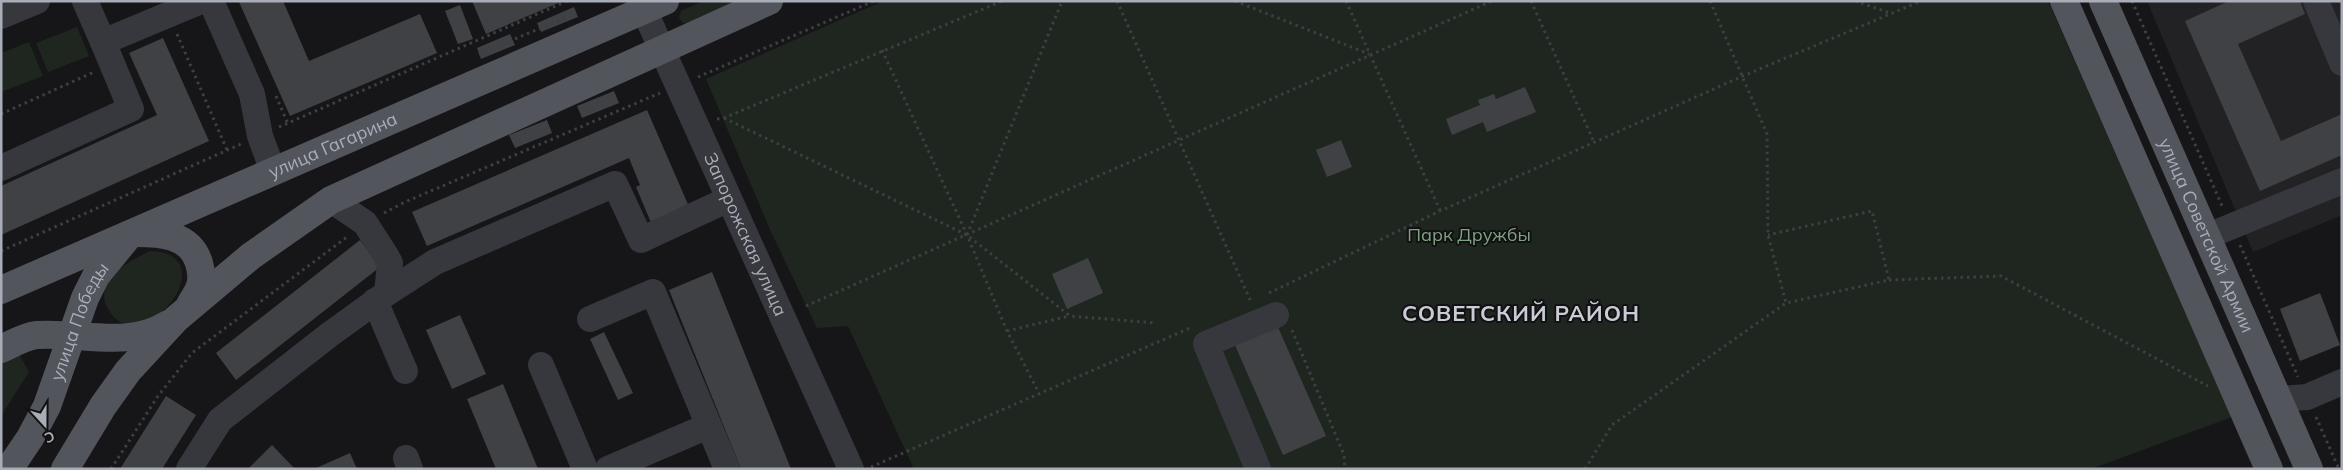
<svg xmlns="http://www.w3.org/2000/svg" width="2343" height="470" viewBox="0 0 2343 470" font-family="Mulish,sans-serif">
<rect width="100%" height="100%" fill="#161618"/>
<!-- built -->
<path fill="#222225" d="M2147 1H2342V215L2253 252Z"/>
<!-- green -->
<path fill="#1e261f" d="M703 1H741L688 25 682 22 679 17 681 11Z
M883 1H2048L2232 417 2091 469H914L848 326 817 328 772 234 706 79Z
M77 27 89 56 48 72 36 43Z
M29 42 43 76 1 92V53Z
M150 251C205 252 180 310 144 322 139 324 131 325 125 325 109 317 97 298 109 280 118 267 136 258 150 251Z
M19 354 29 372 1 416V362Z"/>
<!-- building -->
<path fill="#404145" d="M283 1 309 61 420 14 437 53 290 116 239 2Z
M472 1H563L486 34Z
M2229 1H2300L2305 14 2238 44 2281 141 2342 114V155L2260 191 2185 21Z
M460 5 473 39 458 44 445 11Z
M574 7 578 17 541 32 537 23Z
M510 34 515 45 481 59 477 48Z
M163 38 209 141 1 235V186L157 115 129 53Z
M1525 87 1536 112 1487 132 1483 122 1452 135 1446 119 1480 105 1478 100 1494 94 1496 99Z
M614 91 619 103 582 118 577 106Z
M647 110 690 209 652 225 636 187 640 185 629 158 427 246 412 212Z
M547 120 552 133 515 148 509 135Z
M1341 140 1352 167 1327 177 1316 150Z
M360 240 380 267 236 380 216 353Z
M1088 258 1103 293 1067 309 1052 274Z
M712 272 791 469H741L669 290Z
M2320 293 2340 345 2300 361 2280 309Z
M460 315 486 374 452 389 426 330Z
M1277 325 1326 436 1283 455 1234 343Z
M604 332 633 393 618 400 590 339Z
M503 384 538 469H496L467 399Z
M166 396 196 415 162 469H120Z
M272 445 295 469H248Z
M350 453 357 469H314Z"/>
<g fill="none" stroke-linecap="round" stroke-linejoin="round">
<!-- path -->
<path stroke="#3d3f44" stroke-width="3" stroke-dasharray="2.5 4" stroke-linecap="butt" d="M1117 1 1251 302
M1235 1 1369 54
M1346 1 1440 210
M1531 1 1594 142
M1710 1 1767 134 1768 235 1786 303
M1855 1 1890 13
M2132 1 2223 208
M177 34 227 150
M882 50 967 235 1007 331 1039 393
M479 54 567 17
M698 77 874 1
M276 96 288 124
M1 114 94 72
M724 118 967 235 1070 316 1156 323
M717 119 724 118 1002 1
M279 127 567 1
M384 213 405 202 660 93
M967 235 1062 1
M2240 245 2298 377
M1 251 241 144
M1889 280 2001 276 2208 386
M1269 293 1440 211 1743 76 1921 1
M806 306 1492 1
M1292 330 1344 455 1345 469
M1007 331 1069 316
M2316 417 2339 469
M871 467 1190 328
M111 469 158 396 192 353 347 237
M1585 469 1612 425 1786 303 1889 280 1872 211 1768 235"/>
<!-- minor -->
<g stroke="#37383d" stroke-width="26">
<path d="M85 1 103 42 201 1"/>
<path d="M211 1 252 94 260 136 273 171"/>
<path id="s1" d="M640 1 851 469"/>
<path d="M2316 1 2342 63"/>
<path d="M1 16 37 1"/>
<path d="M1 168 131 109 103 42"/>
<path d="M331 200 365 223 385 254 390 263 387 293"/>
<path d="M2208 236 2342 181"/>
<path d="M375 301 405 371"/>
<path d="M590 319 653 292 727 469"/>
<path d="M541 365 585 469"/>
<path d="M2279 399 2307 397 2342 382"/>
<path d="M406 458 410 469"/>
<path d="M189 469 220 420 329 335 387 293 435 262 615 184 641 240 729 199"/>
<path d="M608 469 708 426"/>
<path d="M1258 469 1206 344 1276 315"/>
</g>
<!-- major -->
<g stroke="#53555c" stroke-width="28">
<path d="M2064 1 2269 469"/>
<path id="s2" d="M2103 1 2309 469"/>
<path d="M135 233C161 233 190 234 199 263 201 270 202 280 200 286 198 293 192 300 189 307"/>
<path id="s3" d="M1 290 665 1"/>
<path d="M1 349C12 344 25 336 37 335 82 332 128 349 168 324"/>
<path id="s4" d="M9 469 30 438 47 406 85 298 96 276 127 238"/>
<path d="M65 469 103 406 128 371 176 319 251 256 331 200 769 1"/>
</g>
</g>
<g text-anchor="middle" stroke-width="4" stroke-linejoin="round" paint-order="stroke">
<!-- street labels -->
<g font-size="18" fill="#a8adb8" stroke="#111113">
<text dy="6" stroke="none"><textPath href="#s3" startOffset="362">улица Гагарина</textPath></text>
<text dy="6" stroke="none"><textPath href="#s1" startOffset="256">Запорожская улица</textPath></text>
<text dy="6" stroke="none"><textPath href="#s2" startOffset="256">улица Советской Армии</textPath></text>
<text dy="6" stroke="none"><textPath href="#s4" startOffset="164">улица Победы</textPath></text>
</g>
<!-- park labels -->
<g font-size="18" fill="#7fa381" stroke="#111113">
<text x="1469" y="241">Парк Дружбы</text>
</g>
<!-- district labels -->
<g font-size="22" font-weight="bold" letter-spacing="1" fill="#c9ccd4" stroke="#111113">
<text x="1521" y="321">СОВЕТСКИЙ РАЙОН</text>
</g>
</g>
<!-- border -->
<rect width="2343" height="470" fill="none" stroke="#a8adb8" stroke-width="5"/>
<!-- north arrow -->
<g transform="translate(45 425) rotate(159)" stroke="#111113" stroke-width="4" paint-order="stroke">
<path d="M0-4L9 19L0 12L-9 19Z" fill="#a8adb8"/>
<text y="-8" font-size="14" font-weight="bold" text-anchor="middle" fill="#a8adb8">С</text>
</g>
</svg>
